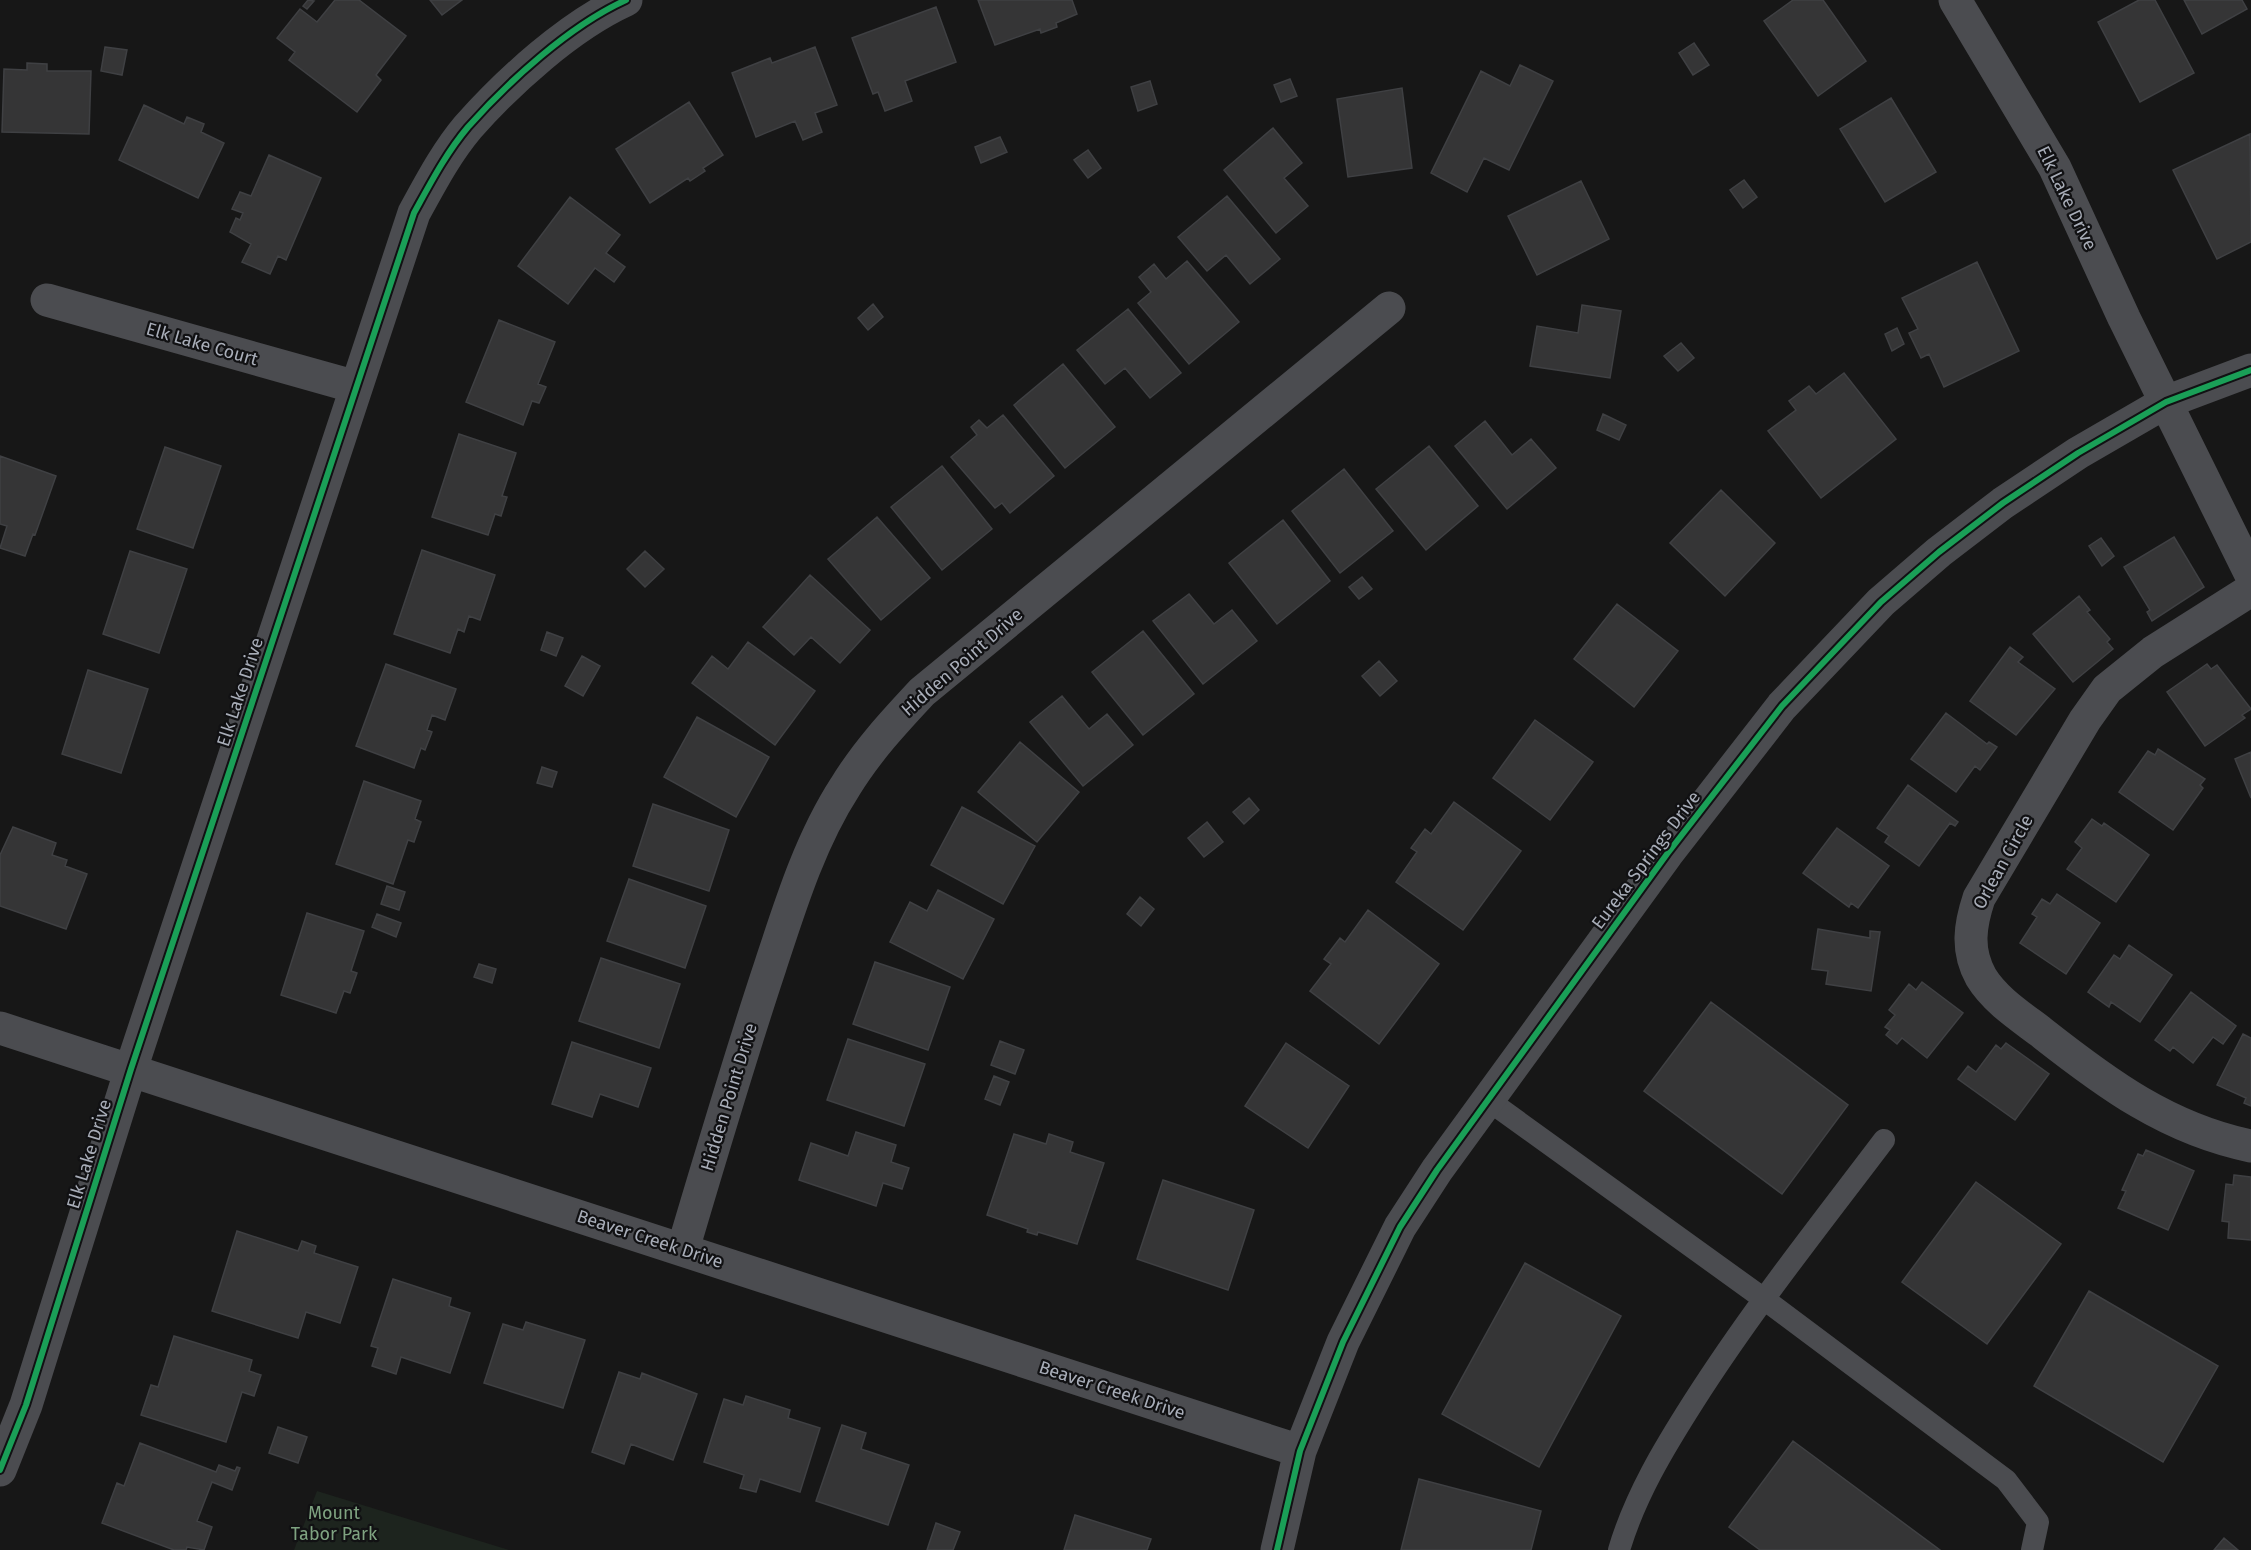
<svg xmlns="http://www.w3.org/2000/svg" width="2251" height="1550" viewBox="0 0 2251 1550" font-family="'Fira Sans',sans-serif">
<rect width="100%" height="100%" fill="#171717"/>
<!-- green -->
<path fill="#1d241e" d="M317 1491 509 1550H294Z"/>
<!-- building -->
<path fill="#353536" stroke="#3f4043" stroke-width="1.5" d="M308 0 314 1 307 9 303 6Z
M335 0H359L406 36 376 75 381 80 357 112 289 60 295 52 277 38 300 9 317 22Z
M430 0H462L442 15Z
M978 0H1072L1077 14 1056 23 1057 27 1041 33 1040 29 995 45Z
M1793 0H1823L1866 61 1818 96 1764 21Z
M2139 0H2155L2194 73 2140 102 2098 22Z
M2184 0H2242L2247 9 2202 34Z
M936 7 956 62 905 81 912 101 885 111 878 92 873 94 852 38Z
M1694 43 1709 65 1693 75 1679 53Z
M105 47 127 50 122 75 101 71Z
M815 47 837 105 815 113 822 132 803 140 795 121 756 137 732 73 770 58 772 63Z
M27 63 47 64V71H91L89 134 2 132 4 69 27 70Z
M1520 65 1553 81 1509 170 1484 158 1467 192 1431 173 1481 71 1510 86Z
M1290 79 1297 96 1281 102 1274 85Z
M1150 81 1157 104 1138 111 1131 87Z
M1402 88 1412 168 1348 177 1337 99Z
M1891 98 1936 172 1885 202 1840 129Z
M689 102 723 155 703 168 705 171 690 181 688 178 650 203 616 149Z
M144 105 184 124 187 117 204 124 201 132 224 143 198 198 119 160Z
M1273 128 1302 163 1284 178 1308 206 1276 233 1224 170Z
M2250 134 2251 242 2217 259 2173 170Z
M1000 137 1007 152 981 163 975 147Z
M1088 150 1101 168 1088 178 1074 160Z
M269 155 321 178 286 260 278 256 270 274 242 262 251 244 230 232 236 218 240 220 243 213 232 209 240 192 251 196Z
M1744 180 1757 197 1743 208 1730 190Z
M1581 181 1609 239 1537 275 1508 216Z
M1227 196 1280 259 1250 284 1226 255 1207 271 1178 237Z
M570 197 620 235 606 253 625 267 614 282 595 268 568 304 518 266Z
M1187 261 1239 322 1189 364 1138 303 1151 292 1139 277 1154 264 1166 279Z
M1977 262 2019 351 1944 387 1929 354 1921 358 1909 333 1918 329 1902 298Z
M873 304 883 317 868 330 858 318Z
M1582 305 1621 311 1610 378 1530 366 1537 326 1578 333Z
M1128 309 1181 373 1150 398 1125 368 1105 384 1077 350Z
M499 320 555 342 538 384 546 387 539 403 532 401 523 425 466 402Z
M1897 328 1904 344 1892 351 1885 334Z
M1681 343 1694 358 1678 371 1664 356Z
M1063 364 1115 427 1065 468 1014 405Z
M1844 373 1896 439 1821 498 1768 431 1796 410 1789 401 1809 386 1816 394Z
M1603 414 1626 425 1619 440 1597 430Z
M1003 415 1054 476 1010 513 1002 503 995 508 951 457 977 435 971 427 979 420 987 428Z
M1485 421 1512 455 1531 439 1556 468 1507 509 1455 446Z
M459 434 516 453 502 496 507 497 501 516 495 514 488 535 432 517Z
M1429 446 1478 506 1426 550 1376 489Z
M165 447 221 466 193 548 137 529Z
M0 456 56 476 35 535 33 534 25 556 0 548 7 526 0 524Z
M942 466 992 529 942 570 891 507Z
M1344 469 1393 531 1340 573 1292 511Z
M1721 490 1775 543 1725 596 1670 543Z
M877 517 930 578 881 620 828 559Z
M1283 520 1330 581 1277 624 1229 563Z
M2174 537 2204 587 2152 621 2147 612 2150 610 2124 567Z
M2101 538 2114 556 2102 566 2089 546Z
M422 550 495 575 480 620 469 616 464 632 458 629 450 653 394 634Z
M130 551 187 569 159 653 103 634Z
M645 551 664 569 645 587 627 569Z
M810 575 870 630 840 663 811 637 794 655 763 627Z
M1362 577 1372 589 1359 599 1349 587Z
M1189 594 1214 624 1232 610 1257 641 1203 684 1153 621Z
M2079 596 2090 610 2087 612 2110 639 2107 642 2113 649 2073 682 2033 634Z
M1617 604 1678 651 1634 707 1574 659Z
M1143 631 1194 694 1143 735 1092 672Z
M547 632 563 638 556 656 541 650Z
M748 642 815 691 775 745 692 683 712 656 728 669Z
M2010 647 2023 657 2018 662 2055 689 2016 735 1970 701Z
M582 656 600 666 583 696 565 686Z
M1379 661 1397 681 1380 696 1362 676Z
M386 664 456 689 445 720 432 715 427 730 432 732 425 750 421 748 414 768 356 746Z
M2207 664 2211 669 2217 665 2251 709 2242 715 2245 718 2205 746 2167 692Z
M88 670 148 689 121 773 62 754Z
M1062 696 1089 729 1107 714 1133 745 1083 786 1030 722Z
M1946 713 1987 744 1989 742 1997 747 1980 770 1975 766 1956 792 1911 759Z
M697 717 769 757 736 817 664 777Z
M1535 720 1593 762 1550 820 1493 778Z
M1020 742 1079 792 1037 842 978 792Z
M2158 749 2205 779 2200 785 2203 788 2173 830 2119 792 2148 751 2155 755Z
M2251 752V798L2235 759Z
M542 767 557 772 552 787 537 783Z
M364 781 421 801 415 819 421 822 414 842 408 840 393 884 336 864Z
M1908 785 1958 822 1955 826 1950 823 1919 866 1885 842 1889 836 1877 828Z
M1249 798 1259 810 1244 824 1233 812Z
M1454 802 1521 851 1463 930 1396 882 1417 852 1411 848 1425 829 1431 834Z
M653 804 729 830 709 891 633 866Z
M962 807 1035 846 1003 904 931 865Z
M2092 819 2102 826 2104 823 2149 855 2116 902 2067 869 2082 848 2075 842Z
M1207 822 1223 842 1204 857 1188 838Z
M13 827 56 843 52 855 67 860 65 866 87 874 66 929 0 906V855Z
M1837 828 1889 866 1858 908 1851 903 1849 907 1803 873Z
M629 879 706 906 685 968 607 941Z
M387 886 405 892 399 910 381 904Z
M938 890 994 919 963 979 890 942 910 902 927 911Z
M2057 894 2100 923 2066 974 2020 943 2037 917 2032 914 2042 899 2050 904Z
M1140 897 1154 909 1141 926 1127 914Z
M1368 910 1439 964 1379 1044 1310 991 1331 964 1324 959 1340 938 1345 942Z
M307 913 364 931 351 971 357 973 350 993 344 991 336 1013 281 995Z
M377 914 401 923 396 937 372 927Z
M1818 929 1870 938V931L1880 932 1871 991 1826 984 1828 971 1812 969Z
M2129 945 2172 975 2140 1022 2111 1002 2109 1007 2088 992 2114 955 2120 959Z
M601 958 680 984 659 1048 579 1021Z
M875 962 950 987 928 1050 853 1024Z
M479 964 496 969 492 983 474 977Z
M1922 982 1963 1013 1927 1058 1902 1038 1897 1044 1886 1035 1890 1030 1885 1027 1895 1015 1889 1010 1909 984 1916 990Z
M2191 992 2236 1026 2223 1044 2213 1037 2193 1063 2173 1047 2170 1051 2155 1040Z
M1711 1002 1848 1105 1782 1194 1644 1091Z
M2243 1034 2251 1038V1106L2244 1103 2246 1098 2217 1085Z
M848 1039 925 1064 904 1126 827 1100Z
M1000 1041 1024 1050 1015 1074 991 1065Z
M572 1042 651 1068 638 1107 600 1094 592 1117 552 1104Z
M1286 1043 1349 1086 1308 1148 1245 1106Z
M2006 1043 2049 1074 2015 1120 1958 1079 1968 1066 1976 1072 1996 1045 2001 1049Z
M994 1076 1009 1082 1000 1105 985 1099Z
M856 1132 896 1145 891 1162 909 1168 902 1189 883 1183 876 1206 799 1180 811 1143 848 1156Z
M1014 1134 1046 1144 1049 1134 1073 1142 1070 1152 1104 1163 1077 1244 1038 1232 1037 1235 1027 1232 1028 1229 987 1215Z
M2146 1150 2194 1171 2168 1230 2118 1208 2126 1191 2122 1190 2138 1154 2143 1156Z
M2234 1175 2251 1177V1240L2228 1238 2229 1222 2222 1221 2226 1184 2233 1185Z
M1163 1180 1254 1210 1228 1290 1137 1259Z
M1976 1182 2061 1244 1987 1344 1902 1282Z
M237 1231 298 1251 302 1241 316 1246 314 1253 358 1267 340 1323 306 1312 298 1338 212 1311Z
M1525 1263 1621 1316 1539 1467 1442 1414Z
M393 1279 451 1298 449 1306 470 1313 450 1373 401 1357 396 1374 372 1366 378 1348 371 1346Z
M2089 1291 2218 1366 2163 1462 2034 1386Z
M526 1322 585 1340 563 1408 484 1383 503 1324 523 1330Z
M174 1336 252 1360 249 1371 261 1375 254 1396 242 1392 226 1442 141 1415 151 1385 158 1387Z
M619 1372 640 1379 642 1373 697 1394 673 1460 631 1444 624 1464 592 1452Z
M746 1396 790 1410 788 1418 820 1428 800 1492 760 1479 756 1492 740 1488 744 1475 704 1462 724 1399 743 1405Z
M842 1425 866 1433 861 1449 909 1465 888 1525 816 1501Z
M278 1427 307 1437 298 1463 269 1453Z
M1793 1441 1940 1550H1760L1729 1527Z
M140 1443 216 1472 219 1465 235 1471 237 1467 240 1468 232 1490 212 1482 197 1521 212 1527 204 1550 187 1547 186 1550H174L102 1523 117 1483 124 1486Z
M1419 1479 1541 1511 1531 1550H1401Z
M1075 1515 1151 1539 1147 1550H1064Z
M936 1523 960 1532 953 1550H927Z
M2224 1538 2238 1550H2214Z"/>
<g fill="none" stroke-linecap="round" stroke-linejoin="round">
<!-- lane -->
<path stroke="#4b4c50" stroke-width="22" d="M1488 1100 1764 1299 2006 1480 2038 1522 2032 1550
M1619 1550C1635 1496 1664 1448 1694 1401 1752 1310 1819 1226 1884 1140"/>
<!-- street -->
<path stroke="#4b4c50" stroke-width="33" d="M1955 0 2055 168 2124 318 2251 575
M47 300 356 387
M2251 590 2153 652 2107 689 2085 720 1979 898C1970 925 1966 950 1981 977 1995 1000 2020 1016 2041 1032 2107 1084 2168 1129 2251 1146
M0 1028 1300 1451
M683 1249C711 1155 739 1060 770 967 790 906 810 841 845 787 867 751 894 722 922 692L1389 308
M0 1470 26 1405 131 1069 414 213C430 184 446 153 468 127 509 81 569 26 626 0
M1277 1550 1300 1451 1343 1342 1400 1227 1437 1170 1667 854 1782 706 1881 602 1939 552 2003 503 2078 453 2166 402 2251 370"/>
<defs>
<path id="cycleway" d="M0 1470 26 1405 131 1069 414 213C430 184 446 153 468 127 509 81 569 26 626 0
M1277 1550 1300 1451 1343 1342 1400 1227 1437 1170 1667 854 1782 706 1881 602 1939 552 2003 503 2078 453 2166 402 2251 370"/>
</defs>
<!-- cycleway casing -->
<use href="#cycleway" stroke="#111113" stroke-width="10"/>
<!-- cycleway -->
<use href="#cycleway" stroke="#1a9f57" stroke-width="6"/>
</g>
<g text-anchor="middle" stroke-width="4.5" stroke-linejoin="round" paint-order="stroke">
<!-- street labels -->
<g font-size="18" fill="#a8adb8" stroke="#111113">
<text transform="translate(2067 198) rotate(64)" y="6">Elk Lake Drive</text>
<text transform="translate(202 344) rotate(16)" y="6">Elk Lake Court</text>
<text transform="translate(962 662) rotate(-41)" y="6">Hidden Point Drive</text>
<text transform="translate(240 692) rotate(-72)" y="6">Elk Lake Drive</text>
<text transform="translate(1646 860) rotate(-53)" y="6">Eureka Springs Drive</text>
<text transform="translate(2003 862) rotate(-61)" y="6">Orlean Circle</text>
<text transform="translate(729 1097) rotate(-73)" y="6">Hidden Point Drive</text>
<text transform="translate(89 1154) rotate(-73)" y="6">Elk Lake Drive</text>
<text transform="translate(650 1239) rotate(18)" y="6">Beaver Creek Drive</text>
<text transform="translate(1112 1390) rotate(18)" y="6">Beaver Creek Drive</text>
</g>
<!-- park labels -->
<g font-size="18" fill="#7fa381" stroke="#111113">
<text x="334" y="1519">Mount<tspan x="334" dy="21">Tabor Park</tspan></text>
</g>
</g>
</svg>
